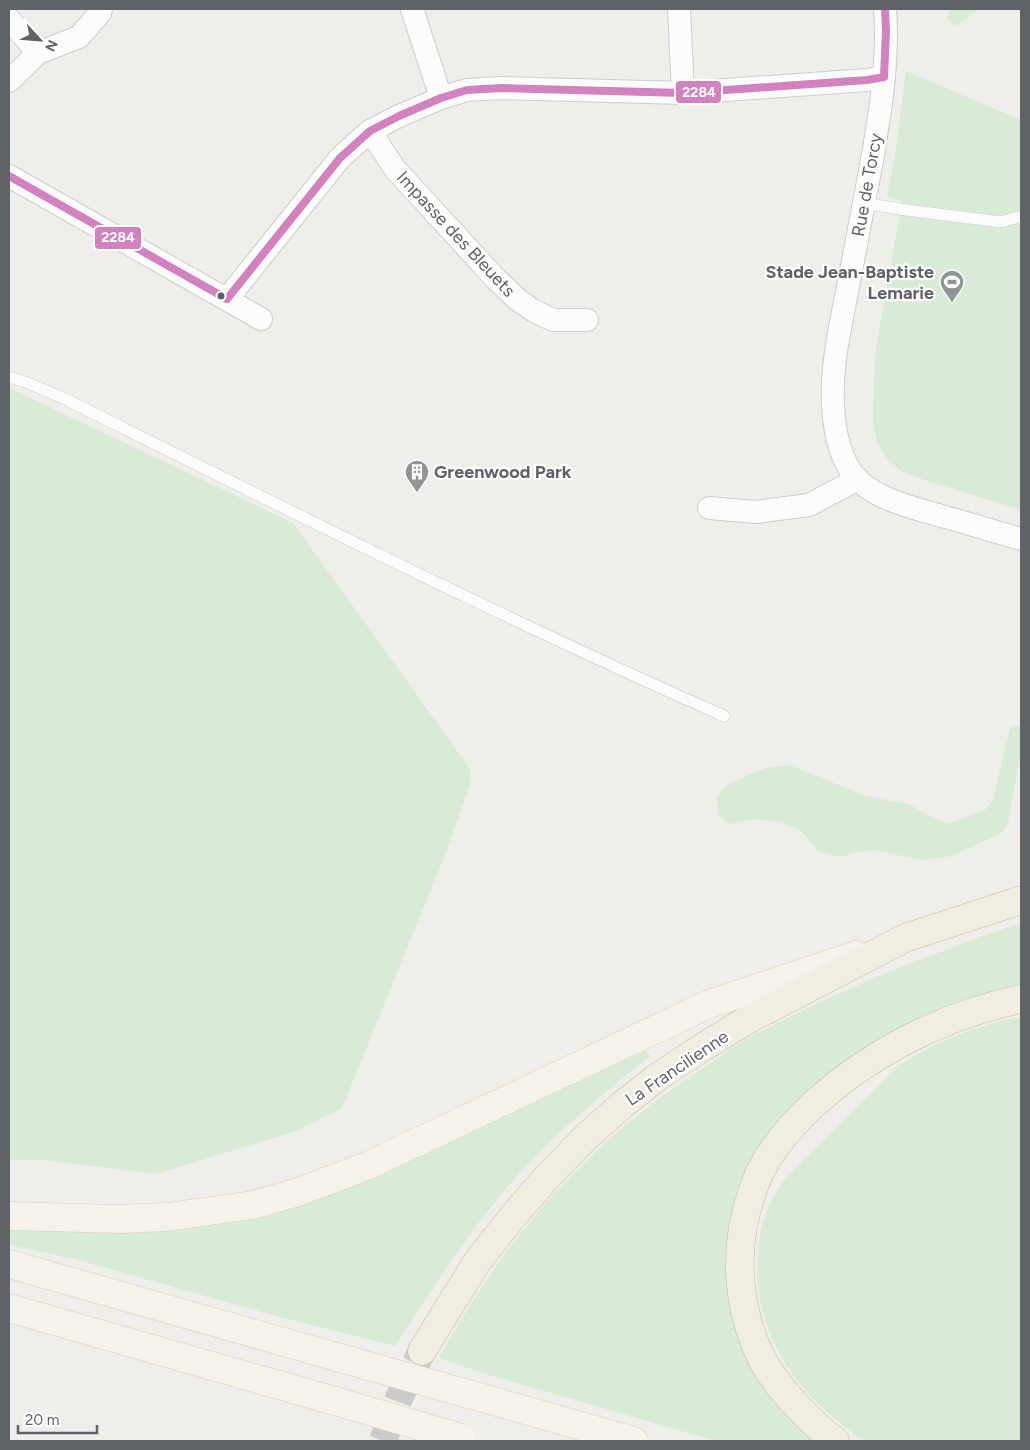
<svg xmlns="http://www.w3.org/2000/svg" width="1030" height="1450" viewBox="0 0 1030 1450" font-family="Figtree,sans-serif">
<rect width="100%" height="100%" fill="#efeeea"/>
<!-- green -->
<path fill="#d8ebd6" d="M950 9H980L968 18 954 26 947 18Z
M906 71 1021 120V510L927 481 901 471 887 459 878 444 873 425V409L875 354 902 202 887 196 896 150Z
M9 388 293 523 471 770 469 787 445 855 342 1108 296 1131 156 1174 42 1160H9Z
M1016 726 1021 727V751L1008 823 1003 832 952 856 921 860 875 850 858 852 840 857 818 851 801 831 781 822 754 819 730 824 718 815 717 797 726 786 746 776 765 768 789 765 866 796 909 804 927 815 948 824 985 810 993 800 1010 728Z
M1021 923V986L974 998 898 1029 870 1045 807 1093 727 1272 728 1290 732 1312 765 1387 781 1408 813 1441H716L486 1374 439 1358C506 1237 586 1144 703 1068 718 1058 734 1046 750 1037 837 990 928 955 1021 923Z
M1021 1017V1441H864C804 1400 759 1346 757 1271 757 1231 765 1206 788 1175L899 1066C936 1041 978 1025 1021 1017Z
M646 1050 650 1056C603 1093 557 1132 517 1176 470 1228 433 1288 395 1346L283 1318 75 1259 9 1245V1226L145 1227 500 1118Z"/>
<g fill="none" stroke-linecap="round" stroke-linejoin="round">
<!-- motorway-tunnel -->
<path stroke="#cbcbca" stroke-width="28" stroke-dasharray="28 14" stroke-linecap="butt" d="M383 1441 399 1398 422 1351"/>
<defs>
<path id="service" d="M864 203 906 210 1001 222 1021 216
M9 377 28 383 63 398C282 507 500 617 724 716"/>
<path id="minor" d="M412 9 441 98
M679 9 683 93
M885 9C889 62 880 114 871 166 863 208 855 250 847 292 840 328 831 367 833 404 834 430 840 463 859 481 883 502 915 508 945 517 971 524 996 532 1021 539
M9 19 38 53
M9 81 38 53 79 37 100 13 101 9
M370 131 395 169 495 278 518 300 534 311 553 320H587
M9 176 261 319
M227 299 340 158 370 131 399 116 441 98 467 90 501 88 683 93 867 80 884 77
M709 508 756 512 809 505 858 479"/>
<path id="primary" d="M9 1216 119 1219 167 1217 253 1205 301 1191 369 1165 709 1004 856 955
M9 1264 358 1363
M9 1308 335 1401
M479 1397 634 1441"/>
<path id="motorway" d="M422 1351 477 1262 514 1215 548 1176 586 1137 622 1105 659 1076 703 1047 749 1019 905 938 1021 900
M835 1441C811 1423 776 1386 762 1359 752 1339 745 1317 742 1294 736 1253 743 1210 760 1172 772 1148 792 1125 811 1107 869 1053 944 1015 1021 999"/>
</defs>
<!-- service casing -->
<use href="#service" stroke="#cbcccc" stroke-width="12"/>
<!-- minor casing -->
<use href="#minor" stroke="#cbcccc" stroke-width="24"/>
<!-- primary casing -->
<use href="#primary" stroke="#d7ceb8" stroke-width="29"/>
<!-- motorway casing -->
<use href="#motorway" stroke="#c8b996" stroke-width="29"/>
<!-- service -->
<use href="#service" stroke="#fdfcfc" stroke-width="11"/>
<!-- minor -->
<use href="#minor" stroke="#fdfcfc" stroke-width="22"/>
<!-- primary -->
<use href="#primary" stroke="#f4f2e9" stroke-width="28"/>
<!-- motorway -->
<use href="#motorway" stroke="#f0ede3" stroke-width="28"/>
<defs>
<path id="primary-bridge" d="M358 1363 479 1397
M335 1401 461 1438"/>
</defs>
<!-- primary-bridge casing -->
<use href="#primary-bridge" stroke="#d7ceb8" stroke-width="29" stroke-linecap="butt"/>
<!-- primary-bridge -->
<use href="#primary-bridge" stroke="#f4f2e9" stroke-width="28"/>
<defs>
<path id="bus-1" d="M884 77 886 30 885 9
M9 176 227 299
M227 299 340 158 370 131 399 116 441 98 467 90 501 88 683 93 867 80 884 77"/>
</defs>
<!-- bus-1 casing -->
<use href="#bus-1" stroke="#fff" stroke-width="11"/>
<!-- bus-1 -->
<use href="#bus-1" stroke="#d282be" stroke-width="8"/>
</g>
<!-- icons -->
<defs>
<symbol id="stadium-pin" viewBox="-11 -11 22 30"><path d="M0 17L-7.5 6A9.5 9.5 0 1 1 7.5 6Z" fill="#919496" stroke="#fff"/><path d="M0-5a6.5 5 0 1 0 0 10a6.5 5 0 1 0 0-10ZM-3.5-1.8h7v3.6h-7Z" fill="#fff"/></symbol>
<symbol id="building-pin" viewBox="-11 -11 22 30"><path d="M0 17L-7.5 6A9.5 9.5 0 1 1 7.5 6Z" fill="#919496" stroke="#fff"/><path d="M-4-6H4V6H1V3H-1V6H-4ZM-2.5-4.3h1.7v1.8h-1.7ZM.8-4.3h1.7v1.8H.8ZM-2.5-1h1.7V.8h-1.7ZM.8-1h1.7V.8H.8Z" fill="#fff"/></symbol>
</defs>
<g fill-rule="evenodd">
<use href="#stadium-pin" x="938" y="268" width="28" height="38"/>
<use href="#building-pin" x="403" y="458" width="28" height="38"/>
</g>
<!-- markers -->
<circle fill="#5f6368" stroke="#fff" stroke-width="2" cx="221" cy="296" r="4.5"/>
<g text-anchor="middle" stroke-width="4.5" stroke-linejoin="round" paint-order="stroke">
<!-- street labels -->
<g font-size="18" fill="#5f6368" stroke="#fff">
<text transform="translate(867 185) rotate(-80)" y="6">Rue de Torcy</text>
<text transform="translate(456 234) rotate(47)" y="6">Impasse des Bleuets</text>
<text transform="translate(677 1068) rotate(-34)" y="6">La Francilienne</text>
</g>
<!-- poi labels -->
<g font-size="18" font-weight="bold" fill="#5f6368" stroke="#fff" text-anchor="end">
<text x="934" y="278">Stade Jean-Baptiste<tspan x="934" dy="21">Lemarie</tspan></text>
<text x="434" y="478" text-anchor="start">Greenwood Park</text>
</g>
</g>
<g stroke="#fff" stroke-width="2">
<rect x="675" y="80" width="47" height="24" rx="5" fill="#d282be"/>
<rect x="94" y="226" width="48" height="24" rx="5" fill="#d282be"/>
</g>
<g font-size="14" text-anchor="middle" font-weight="bold" fill="#fff">
<text x="699" y="97">2284</text>
<text x="118" y="242">2284</text>
</g>
<!-- border -->
<rect width="1030" height="1450" fill="none" stroke="#5f6368" stroke-width="20"/>
<!-- north arrow -->
<g transform="translate(40 40) rotate(116)" stroke="#ffffff" stroke-width="4" paint-order="stroke">
<path d="M0-4L9 19L0 12L-9 19Z" fill="#5f6368"/>
<text y="-8" font-size="14" font-weight="bold" text-anchor="middle" fill="#5f6368">N</text>
</g>
<!-- scale -->
<path d="M18 1425v8h79v-8" fill="none" stroke="#5f6368" stroke-width="2.5"/>
<text x="25" y="1425" font-size="15" fill="#5f6368" stroke="#ffffff" stroke-width="4" paint-order="stroke">20 m</text>
</svg>
